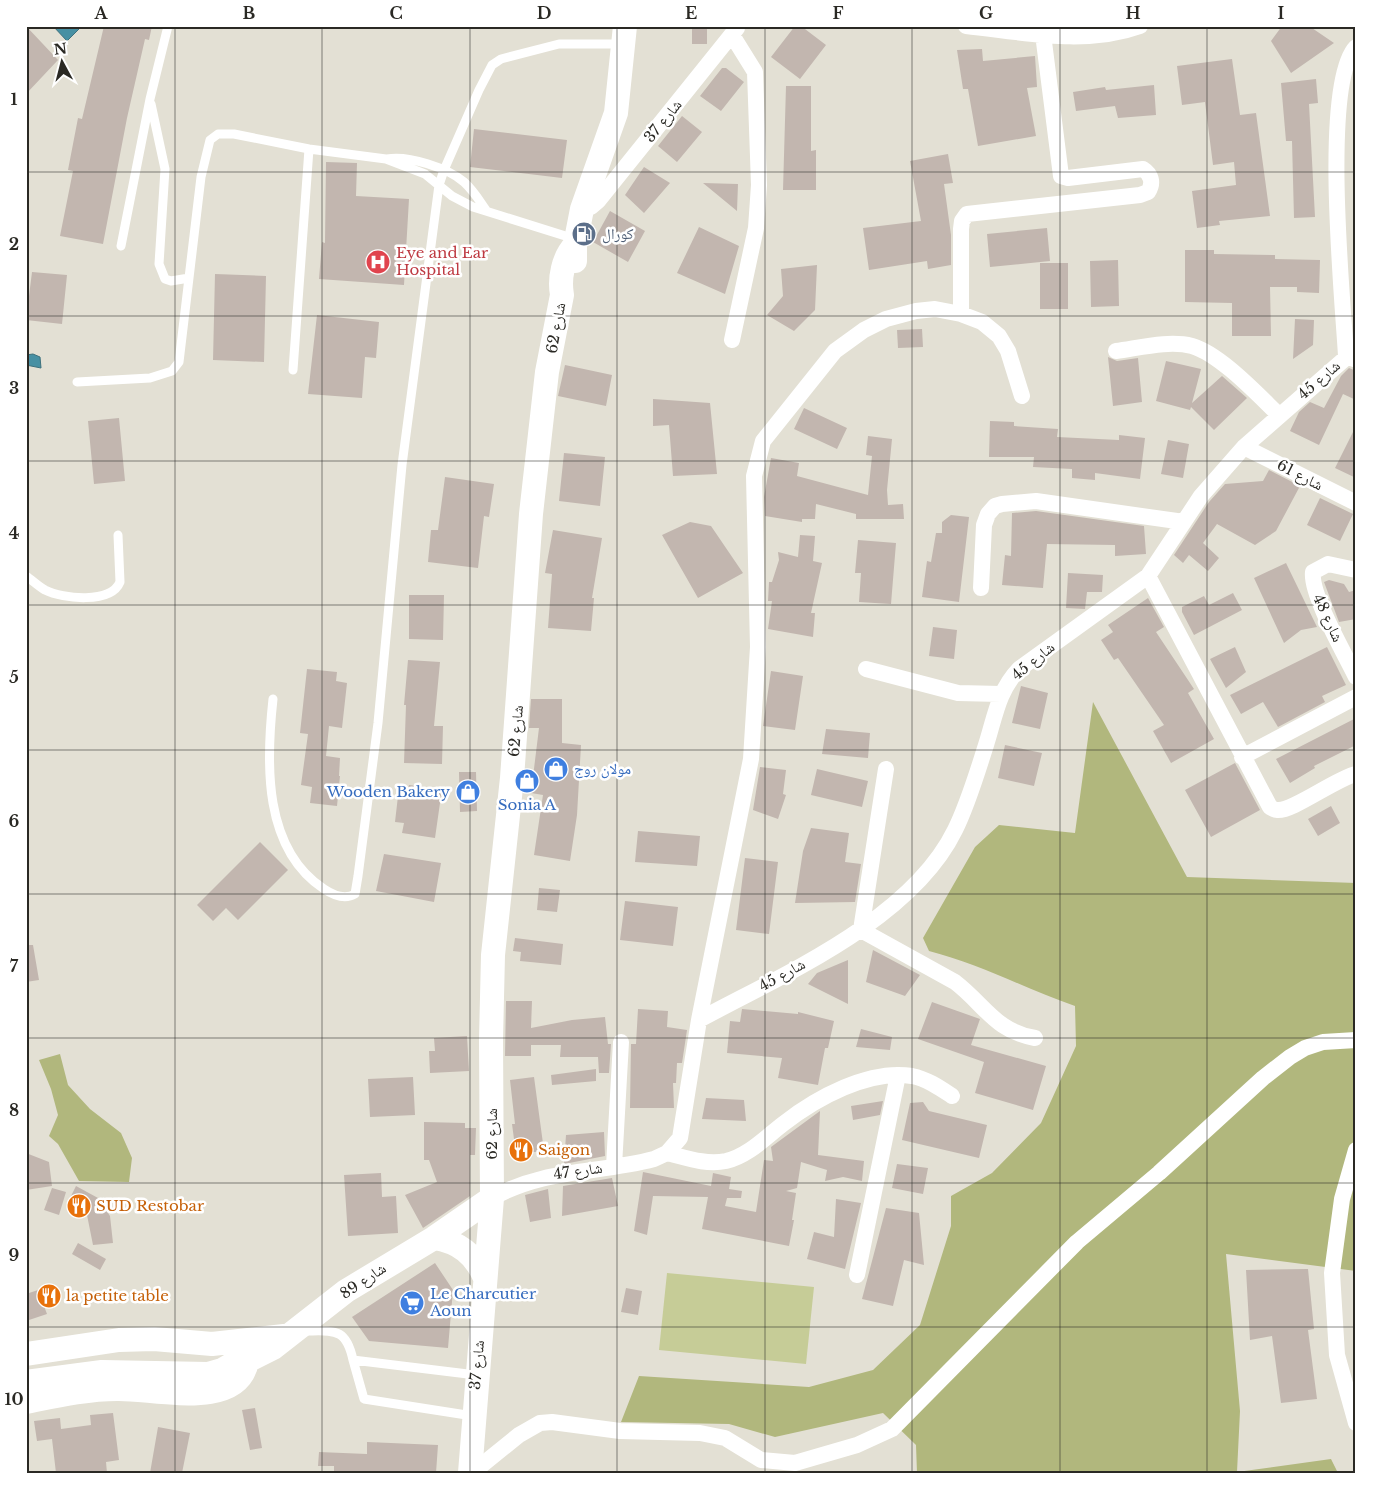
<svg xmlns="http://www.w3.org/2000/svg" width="1382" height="1499" viewBox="0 0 1382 1499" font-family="'Libre Baskerville','Noto Naskh Arabic',serif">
<rect width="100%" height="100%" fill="#e3e0d4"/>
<!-- green -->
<path fill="#c6cc97" d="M667 1273 814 1287 806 1364 659 1350Z"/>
<!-- forest -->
<path fill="#b1b77d" d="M1093 702 1187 877 1356 883V1271L1226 1254 1240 1411 1237 1472 1331 1459 1338 1473H917L916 1445 883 1413 775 1437 729 1424 621 1422 639 1376 809 1387 873 1370 920 1325 951 1226V1196L992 1173 1041 1123 1076 1046 1075 1006C1026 989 980 964 929 951L923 938 975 847 999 825 1075 833Z
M60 1054 68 1085 90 1109 121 1133 132 1158 129 1182 79 1181 58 1144 49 1136 58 1115 51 1089 39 1060Z"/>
<!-- water -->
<path fill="#4790a3" stroke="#3e717d" d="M53 26H82L67 41Z
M33 354 40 357 41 368 26 365V355Z"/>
<!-- building -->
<path fill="#c2b6af" d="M26 26 58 60 26 94Z
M104 26H152L149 40 145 39 127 118 103 244 60 236 73 171 68 170 78 118 82 119Z
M692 26H707V44H692Z
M795 26H801L826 45 800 79 771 57Z
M1282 26H1309L1334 43 1291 73 1271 41Z
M982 49 983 61 1035 56 1037 87 1027 88 1036 136 978 146 968 89H963L957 50Z
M1232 59 1240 115 1256 113 1270 216 1219 221 1220 225 1197 228 1192 191 1236 185 1234 162 1213 165 1205 102 1182 105 1177 66Z
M722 68H726L744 82 721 111 700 96Z
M1316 79 1318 103 1309 104 1315 217 1294 218 1292 141H1286L1281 83Z
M1154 85 1156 115 1118 118 1115 106 1076 111 1073 92 1105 87 1106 90Z
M786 86H811V151L816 150V190H783Z
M682 116 702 132 677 162 658 146Z
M474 129 567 140 562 178 470 167Z
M948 154 953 183 944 184 951 235V265L928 269 927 261 869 270 863 228 921 221 910 161Z
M326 162 357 163 356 196 409 199 404 285 319 279 322 242 325 243Z
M644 167 670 183 644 213 625 195Z
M703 183 738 184 737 211Z
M610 211 645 231 628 262 593 242Z
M699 227 739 246 725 294 677 273Z
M1047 228 1050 261 990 267 987 234Z
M1185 250H1214V254L1275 255V259L1320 260 1319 293 1297 292V287H1270L1271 336H1232V303L1185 302Z
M1118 260 1119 306 1091 307 1090 261Z
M1040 263H1068V309H1040Z
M817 265 815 310 794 331 767 315 783 296 781 269Z
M32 272 67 275 62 324 26 320Z
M215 274 266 276 264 362 213 360Z
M317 315 379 322 376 358 365 357 362 398 308 394Z
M1295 319 1314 320 1313 345 1293 359Z
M922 329 923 347 898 348 897 330Z
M1108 357 1117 361 1138 358 1142 402 1113 406Z
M1166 361 1201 369 1192 403 1222 376 1247 398 1214 430 1191 407 1190 410 1156 401Z
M565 365 612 375 606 406 558 396Z
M1349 368 1356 371V400L1343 394 1319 445 1290 431 1299 412 1310 402 1324 408 1341 376Z
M653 399 710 403 717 474 673 476 669 425 653 426Z
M804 408 847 428 837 449 794 429Z
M119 418 125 481 94 484 88 421Z
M990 421 1014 422V426L1058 429 1057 437 1119 440V435L1145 438 1140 479 1095 473V480L1072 478V469L1033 467 1034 457H989Z
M1356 426V478L1335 468Z
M868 436 892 439 887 490 888 505 903 504 904 519H856V514L816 504 815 519H802V522L765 516 764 497 771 458 799 463 797 476 868 495 872 456 866 455Z
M1168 440 1189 444 1183 478 1161 474Z
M564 453 605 457 600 506 559 501Z
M1269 470 1300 486 1276 531 1255 545 1217 524 1203 543 1219 558 1208 571 1189 555 1183 563 1174 555 1209 502 1225 484 1263 481Z
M445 477 494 484 489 517 484 516 478 568 428 562 431 530H438Z
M1320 498 1353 514 1340 541 1307 525Z
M1036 511 1144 526 1146 554 1115 556V545L1047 544 1043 588 1002 585 1005 555 1011 556 1012 513Z
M951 515 969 517 959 602 922 597 927 561 931 562 936 533H942V522Z
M690 522 711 526 743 573 698 598 662 535Z
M553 530 602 538 592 598H594L591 631 548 628 552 574 545 573Z
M800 535 815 536 813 561 822 563 811 613H815L813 637 768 629 772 601H768L769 582H772L779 560 778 552 798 557Z
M858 540 896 543 891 604 859 602 861 573H855Z
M1286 563 1317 627 1301 630 1284 643 1254 578Z
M1068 573 1103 575 1102 592H1087L1085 609 1066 608Z
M1329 580 1344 584 1349 592 1356 590V619L1339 622 1324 582Z
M1233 593 1242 610 1194 635 1182 612V607L1204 596 1209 605Z
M409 595H444L443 640 409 639Z
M1148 598 1164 627 1156 632 1194 689 1188 693 1214 739 1171 763 1153 731 1164 725 1118 658 1114 660 1101 640 1113 632 1108 625Z
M933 627 957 630 954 659 929 656Z
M1235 647 1246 672 1226 688 1210 659Z
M1327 647 1346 685 1322 696 1325 702 1278 727 1263 702 1241 714 1230 695Z
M408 660 440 662 434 726H443L442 764 404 763 406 705H404Z
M307 669 337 672 336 681 347 683 342 728 329 726 326 756 340 758 339 776H340L337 806 310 803 312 787 301 785 308 734 300 733Z
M771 671 803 676 795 730 763 726Z
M1021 686 1048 693 1040 729 1012 723Z
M531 699H562V743L581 745 577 815 570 861 534 855 543 795 531 793 539 728H529Z
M1356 718V745L1314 766 1315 768 1290 783 1276 759Z
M826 729 870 733 868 758 822 754Z
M1005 745 1042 753 1034 786 998 778Z
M1235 763 1260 810 1211 837 1185 790Z
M760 767 786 770 783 794 786 795 778 819 753 810Z
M817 769 868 781 862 807 811 795Z
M459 772H476L477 811 460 812Z
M409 785 442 789 435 838 402 833 404 823 395 822 398 796 407 797Z
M1331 806 1340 823 1318 836 1308 819Z
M811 828 849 833 845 862 861 864 855 902 795 903 803 851Z
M638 831 700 836 697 866 635 862Z
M260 842 288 870 238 920 226 908 213 921 197 905Z
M384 854 441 863 434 902 376 891Z
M745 858 778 862 769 934 736 930Z
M539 888 560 890 557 912 537 910Z
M625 901 678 907 673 946 620 940Z
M515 938 563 944 561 965 520 961 521 952 513 951Z
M26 945H33L39 980 26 982Z
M873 950 920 975 905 996 866 982Z
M848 960V1004L808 984 817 973Z
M506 1001H532L531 1028 572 1020 605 1017 608 1044H611L609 1073H599L598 1057H560L561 1045H531V1056H505Z
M932 1002 980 1019 971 1045 1046 1066 1033 1110 975 1093 984 1062 918 1039Z
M638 1009 668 1011 667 1027 687 1030 682 1063H677L676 1083H673L674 1108H630L631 1044H636Z
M742 1009 798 1014V1012L834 1021 828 1048H825L818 1085 778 1078 782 1058 727 1053 730 1021 740 1022Z
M861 1029 892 1037 890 1050 856 1047Z
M467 1036 469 1071 430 1073 429 1051H435L434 1038Z
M596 1069V1081L552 1085 551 1075Z
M413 1077 415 1115 370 1117 368 1079Z
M534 1077 544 1151 516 1154 512 1124H515L510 1080Z
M706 1098 744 1100 746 1121 702 1119Z
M883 1101 880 1115 853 1120 851 1106Z
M923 1102 929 1111 987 1125 979 1158 902 1140 910 1103Z
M820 1111 818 1155 864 1161 862 1181 843 1177 825 1181 827 1170 801 1162 797 1188 786 1191 796 1193 792 1220H794L789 1246 702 1229 708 1197 653 1196 647 1235 634 1231 643 1172 711 1186 713 1173 731 1177 729 1189 742 1191 741 1198H727L725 1206 756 1212 764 1160 773 1161 771 1147Z
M424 1122 465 1123V1128H476L475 1155H470V1196L423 1228 405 1195 437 1182 429 1160H424Z
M604 1132 605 1156 564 1164 566 1135Z
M26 1153 49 1162 52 1186 26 1190Z
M897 1164 928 1168 923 1194 892 1188Z
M381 1173 382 1197 396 1196 398 1233 348 1236 344 1175Z
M612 1178 618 1206 562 1216 563 1186Z
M76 1186 98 1198 110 1216 113 1243 93 1245 86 1210 68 1202Z
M52 1188 66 1192 59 1215 44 1210Z
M548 1189 551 1218 530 1222 525 1195Z
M836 1199 861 1203 845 1269 807 1259 814 1232 834 1237Z
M886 1208 919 1213 924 1265 904 1260 893 1306 862 1299Z
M78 1243 106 1259 100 1270 72 1254Z
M435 1263 453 1290 448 1348 369 1341 352 1317Z
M1308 1269 1314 1329 1308 1330 1317 1399 1281 1403 1272 1336 1250 1340 1246 1270Z
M626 1288 642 1291 638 1315 621 1312Z
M38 1290 47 1314 26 1321V1294Z
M255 1408 262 1448 250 1450 242 1410Z
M113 1413 119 1460 106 1462 107 1473H56L52 1439 37 1441 34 1421 60 1418 61 1429 91 1425 90 1415Z
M158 1427 190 1433 182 1473H150Z
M367 1442 438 1445 436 1473H334V1466H318L319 1452 367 1454Z"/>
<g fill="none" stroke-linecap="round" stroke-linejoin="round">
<!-- lane -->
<path stroke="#fff" stroke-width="9" d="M151 104 165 169 159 264 165 279 171 281 189 278
M387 159C408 155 448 168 464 182 473 190 479 200 486 210
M121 246 150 99 168 26
M293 370 309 149
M77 382 150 378 172 371 179 362 201 177 210 140 218 134H234L309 149 386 159 425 174 452 196 473 207 575 239
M26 576C32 580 38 586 45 590 63 599 111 604 120 582L118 535
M273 699C266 763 263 849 324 889 333 895 345 900 355 894L358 876 378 723 402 465 439 185 444 170 479 90 492 65 501 59 559 44H622
M304 1331C334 1331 346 1327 353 1360
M473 1416 364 1399 353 1360 476 1375"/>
<!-- street -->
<path stroke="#fff" stroke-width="16" d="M966 26C1023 32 1085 46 1140 26
M582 209 591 207 598 201 737 28
M961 314V229L962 221 967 214 1140 195 1148 192C1154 183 1151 174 1143 169L1068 178 1061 176 1043 34
M732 340 756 228 759 185 755 72 732 35
M1116 351C1139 348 1169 340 1192 346 1220 354 1258 395 1279 415
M1354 359 1346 356C1343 301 1321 83 1356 47
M1244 447 1356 503
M1356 570 1328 564 1313 572C1310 594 1345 654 1356 677
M1148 576 1270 807C1272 808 1274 810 1277 810 1292 812 1335 779 1356 774
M981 588 984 525 988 514 995 506 1002 504 1036 501 1184 522
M866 669 958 693 1001 694
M1242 757 1356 697
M886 769 861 930 955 982C985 1005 995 1031 1035 1038
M699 1020C784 974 911 920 955 830 968 804 977 773 986 745 995 717 998 691 1019 669L1148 576 1201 496 1244 447 1356 349
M1356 1150 1342 1199 1332 1273 1337 1355 1356 1423
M667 1153C687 1158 706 1165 726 1161 748 1156 766 1137 783 1124 816 1098 869 1069 912 1076 927 1079 940 1088 952 1096
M614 1166 621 1042
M492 1198C546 1168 597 1174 654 1159L667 1153 680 1138 699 1020 751 759 758 647 754 476 763 441 835 351 864 330 886 319 916 311 935 309 961 314 982 322 999 336 1008 351 1022 396
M857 1275 898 1075
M472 1473 519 1435 540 1423 552 1422 620 1431 700 1433 725 1438 761 1460 795 1463 857 1445 892 1429 1077 1242 1159 1173 1263 1078 1290 1057 1305 1048 1323 1042 1356 1040"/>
<!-- secondary -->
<path stroke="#fff" stroke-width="24" d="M575 261V245L582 209 616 113 625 26
M434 1238C459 1242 475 1254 485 1278
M26 1354 119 1340 154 1339 212 1344 284 1336
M26 1382 102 1372 208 1374 222 1370 234 1363 247 1361 273 1348 346 1291 434 1238 492 1198
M26 1402C56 1396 87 1389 117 1389 154 1388 238 1411 247 1361
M470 1473 492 1198 491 1040 493 955 512 778 531 514 547 372 562 295C559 278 563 258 575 245"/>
</g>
<!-- grid -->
<path fill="none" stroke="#2a2924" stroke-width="1" stroke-opacity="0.55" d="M175 26V1473M322 26V1473M470 26V1473M617 26V1473M765 26V1473M912 26V1473M1060 26V1473M1207 26V1473M26 172H1356M26 316H1356M26 461H1356M26 605H1356M26 750H1356M26 894H1356M26 1038H1356M26 1183H1356M26 1327H1356"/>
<!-- icons -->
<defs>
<symbol id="fuel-disc" viewBox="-11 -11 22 22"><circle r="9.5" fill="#5c6f8a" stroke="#fff"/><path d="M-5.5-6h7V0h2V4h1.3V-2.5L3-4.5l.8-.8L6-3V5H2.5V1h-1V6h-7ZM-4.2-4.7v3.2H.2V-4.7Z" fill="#fff"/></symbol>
<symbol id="hospital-disc" viewBox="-11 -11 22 22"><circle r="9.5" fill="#e0444e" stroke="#fff"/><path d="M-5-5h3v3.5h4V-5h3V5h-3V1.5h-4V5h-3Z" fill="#fff"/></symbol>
<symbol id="shop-disc" viewBox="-11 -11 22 22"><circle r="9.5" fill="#3f7fe0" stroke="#fff"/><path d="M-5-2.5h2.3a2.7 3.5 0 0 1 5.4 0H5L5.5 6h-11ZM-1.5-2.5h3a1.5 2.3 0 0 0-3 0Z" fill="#fff"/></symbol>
<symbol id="restaurant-disc" viewBox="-11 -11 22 22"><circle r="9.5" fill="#e8710a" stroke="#fff"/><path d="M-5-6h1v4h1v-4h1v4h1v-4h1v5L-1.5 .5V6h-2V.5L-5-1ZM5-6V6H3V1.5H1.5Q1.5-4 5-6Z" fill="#fff"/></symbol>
<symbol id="supermarket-disc" viewBox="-11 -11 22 22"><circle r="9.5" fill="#3f7fe0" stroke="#fff"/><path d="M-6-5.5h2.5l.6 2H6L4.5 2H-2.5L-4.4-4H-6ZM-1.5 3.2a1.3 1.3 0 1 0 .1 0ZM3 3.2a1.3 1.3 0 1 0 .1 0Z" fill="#fff"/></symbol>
</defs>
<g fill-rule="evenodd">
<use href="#fuel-disc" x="570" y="220" width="28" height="28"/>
<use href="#hospital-disc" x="364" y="248" width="28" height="28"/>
<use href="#shop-disc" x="542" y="755" width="28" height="28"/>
<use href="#shop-disc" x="513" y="767" width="28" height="28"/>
<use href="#shop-disc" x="454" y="778" width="28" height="28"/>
<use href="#restaurant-disc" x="507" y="1136" width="28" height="28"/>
<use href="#restaurant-disc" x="65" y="1192" width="28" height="28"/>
<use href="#restaurant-disc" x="35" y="1282" width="28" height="28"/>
<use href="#supermarket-disc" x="398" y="1289" width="28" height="28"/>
</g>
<g text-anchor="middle" stroke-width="5" stroke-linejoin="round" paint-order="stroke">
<!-- street labels -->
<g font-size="15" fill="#2a2924" stroke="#fff">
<text transform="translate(663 121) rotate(-51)" y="5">شارع 37</text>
<text transform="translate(556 328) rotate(-80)" y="5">شارع 62</text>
<text transform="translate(1319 380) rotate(-41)" y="5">شارع 45</text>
<text transform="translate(1300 475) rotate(27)" y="5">شارع 61</text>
<text transform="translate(1328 618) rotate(65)" y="5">شارع 48</text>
<text transform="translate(1033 661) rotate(-39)" y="5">شارع 45</text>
<text transform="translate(516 731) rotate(-85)" y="5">شارع 62</text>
<text transform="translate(782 975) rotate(-29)" y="5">شارع 45</text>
<text transform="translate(492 1134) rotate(-90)" y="5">شارع 62</text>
<text transform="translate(578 1171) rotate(-8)" y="5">شارع 47</text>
<text transform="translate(363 1281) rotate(-34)" y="5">شارع 89</text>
<text transform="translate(477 1365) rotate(-85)" y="5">شارع 37</text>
</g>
<!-- service labels -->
<g font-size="15" fill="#4e5e75" stroke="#fff" text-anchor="start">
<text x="602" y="239">كورال</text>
</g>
<!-- health labels -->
<g font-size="15" fill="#be3a42" stroke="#fff" text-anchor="start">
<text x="396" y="258">Eye and Ear<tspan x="396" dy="17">Hospital</tspan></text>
</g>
<!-- shop labels -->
<g font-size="15" fill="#366cbe" stroke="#fff" text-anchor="start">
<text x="574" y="774">مولان روج</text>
<text x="450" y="797" text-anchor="end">Wooden Bakery</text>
<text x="527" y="810" text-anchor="middle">Sonia A</text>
<text x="430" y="1299">Le Charcutier<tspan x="430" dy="17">Aoun</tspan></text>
</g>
<!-- food labels -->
<g font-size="15" fill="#c56008" stroke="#fff" text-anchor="start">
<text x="538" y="1155">Saigon</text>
<text x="96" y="1211">SUD Restobar</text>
<text x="66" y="1301">la petite table</text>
</g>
</g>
<!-- border -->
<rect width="1382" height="1499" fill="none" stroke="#ffffff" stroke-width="55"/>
<!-- north arrow -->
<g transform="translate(62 62) rotate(353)" stroke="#ffffff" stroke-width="4" paint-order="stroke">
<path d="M0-4L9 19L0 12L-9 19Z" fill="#2a2924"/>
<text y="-8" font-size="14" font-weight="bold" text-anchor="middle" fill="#2a2924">N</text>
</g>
<rect x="28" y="28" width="1326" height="1444" fill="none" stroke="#2a2924" stroke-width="2"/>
<g font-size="16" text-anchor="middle" font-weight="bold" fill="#2a2924">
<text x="101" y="19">A</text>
<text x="249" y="19">B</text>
<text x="396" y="19">C</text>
<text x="544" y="19">D</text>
<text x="691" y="19">E</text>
<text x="838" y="19">F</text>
<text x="986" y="19">G</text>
<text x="1133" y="19">H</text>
<text x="1281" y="19">I</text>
<text x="14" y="105">1</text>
<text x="14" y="250">2</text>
<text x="14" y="394">3</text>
<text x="14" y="539">4</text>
<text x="14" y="683">5</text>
<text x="14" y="827">6</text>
<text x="14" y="972">7</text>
<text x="14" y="1116">8</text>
<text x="14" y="1261">9</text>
<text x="14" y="1405">10</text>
</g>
</svg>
